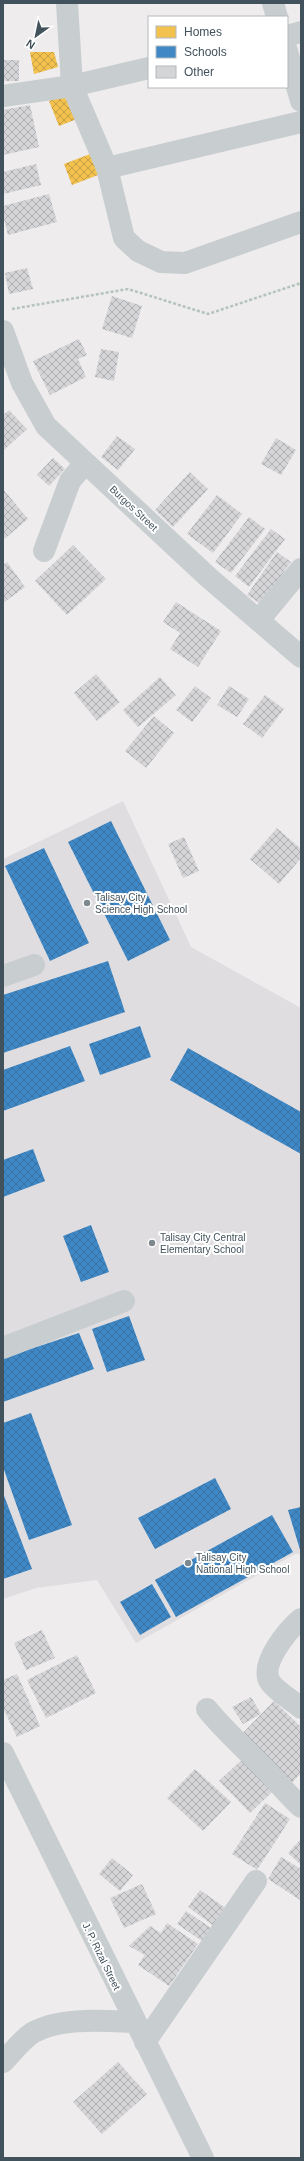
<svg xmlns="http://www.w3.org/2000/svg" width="304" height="2161" viewBox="0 0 304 2161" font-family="Helvetica,sans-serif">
<defs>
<pattern id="homes-cross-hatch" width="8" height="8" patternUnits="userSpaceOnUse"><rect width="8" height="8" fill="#f2c14e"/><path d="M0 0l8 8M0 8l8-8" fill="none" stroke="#c69f44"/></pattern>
<pattern id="schools-cross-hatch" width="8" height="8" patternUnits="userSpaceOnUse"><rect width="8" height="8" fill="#3f88c5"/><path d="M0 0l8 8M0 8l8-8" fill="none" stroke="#3672a3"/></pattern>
<pattern id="building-cross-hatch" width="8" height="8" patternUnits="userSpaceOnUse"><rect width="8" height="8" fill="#d5d5d7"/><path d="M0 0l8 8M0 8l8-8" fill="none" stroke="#aeafb2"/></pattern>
</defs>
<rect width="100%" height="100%" fill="#eeeced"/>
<!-- education -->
<path fill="#dfdde0" d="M123 801 191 947 301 1008V1554H295L136 1643 97 1580 36 1588 3 1599V859Z"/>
<!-- homes -->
<path fill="url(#homes-cross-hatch)" d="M30 52H54L58 67 34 74Z
M72 92 82 117 59 126 49 101Z
M90 154 98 175 72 185 64 164Z"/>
<!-- schools -->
<path fill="url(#schools-cross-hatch)" d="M111 821 170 940 128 961 68 842Z
M44 848 89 943 50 961 5 866Z
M108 961 125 1012 3 1053V995Z
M140 1026 151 1057 100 1075 89 1044Z
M70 1046 85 1081 3 1111V1070Z
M188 1048 301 1112V1154L170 1080Z
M33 1149 45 1181 3 1197V1160Z
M91 1225 109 1272 81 1282 63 1236Z
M129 1316 145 1360 107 1372 92 1329Z
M79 1333 94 1369 3 1402V1358Z
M31 1413 72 1525 29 1540 3 1467V1423Z
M215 1478 231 1509 155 1549 138 1518Z
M3 1493 32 1569 3 1579Z
M301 1507V1553L288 1510Z
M272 1515 293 1552 176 1617 155 1580Z
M152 1584 171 1617 140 1635 120 1602Z"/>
<!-- building -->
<path fill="url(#building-cross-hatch)" d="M3 60H19V81H3Z
M30 105 39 147 3 155V110Z
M36 164 41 185 3 194V172Z
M49 194 57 222 8 235 3 215V206Z
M27 268 33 289 9 294 5 273Z
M112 296 142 306 132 338 102 329Z
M79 339 87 355 78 359 86 377 50 395 33 361Z
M101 349 119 352 114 381 95 377Z
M9 410 27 429 3 451V415Z
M117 436 135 449 118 470 101 457Z
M276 438 296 450 281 475 261 464Z
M53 458 65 469 49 486 37 475Z
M190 472 208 489 173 527 155 510Z
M3 489 28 519 3 540Z
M217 495 242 514 213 553 187 534Z
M249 517 265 529 231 573 215 562Z
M271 529 285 539 249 587 235 576Z
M73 545 106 579 67 615 35 581Z
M277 552 291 562 261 604 247 595Z
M7 562 25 587 3 603V565Z
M176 602 221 631 198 667 170 649 180 633 163 622Z
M96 674 120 702 97 721 74 693Z
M160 677 176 695 138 727 123 710Z
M195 686 211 698 192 722 176 710Z
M229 686 249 699 237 717 217 705Z
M265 695 284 709 262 738 243 724Z
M154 716 174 733 146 768 125 751Z
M277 828 301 849V858L279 884 250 859Z
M184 837 199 871 183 878 168 844Z
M42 1630 55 1658 26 1670 14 1643Z
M77 1655 96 1693 46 1718 27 1680Z
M17 1674 40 1726 17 1737 3 1708V1680Z
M251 1697 261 1714 243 1724 232 1707Z
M274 1701 301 1727V1773L288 1787 237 1739Z
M248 1754 278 1786 250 1813 219 1781Z
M195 1769 231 1802 203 1831 167 1798Z
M265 1803 290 1819 257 1870 232 1854Z
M301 1839V1865L288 1853Z
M281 1857 301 1869 300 1900 268 1879Z
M112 1858 133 1875 120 1891 99 1874Z
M142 1884 156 1914 124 1928 110 1898Z
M200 1890 227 1909 214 1926 188 1907Z
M186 1911 214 1930 205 1943 177 1924Z
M167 1923 198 1944 169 1986 138 1965 145 1955 129 1946 150 1926 161 1933Z
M118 2062 147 2094 102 2134 73 2102Z"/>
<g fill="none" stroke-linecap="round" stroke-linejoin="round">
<!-- path -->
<path stroke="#b4c4bd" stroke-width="2.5" stroke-dasharray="3 2" stroke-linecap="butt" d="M12 309 128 289 208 314 301 283"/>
<!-- minor -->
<path stroke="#c8cdcf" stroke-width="22" d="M67 3 72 86 107 168 124 238 138 251 161 262 185 263 301 222
M273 3 277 17
M287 36 301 32
M287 51 301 101
M3 96 72 86 149 68
M107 168 301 122
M3 331 22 383 46 426 208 577 301 657
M44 551 70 481 85 463
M259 620 301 569
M3 976 34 965
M3 1348 124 1301
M301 1619C288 1630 259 1664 270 1682 277 1692 292 1700 301 1708
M207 1709C224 1730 244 1748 263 1767 276 1780 287 1794 301 1807
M3 1753 203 2158
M145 2042 256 1881
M3 2062C12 2053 23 2038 34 2032 62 2017 104 2021 135 2022"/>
</g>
<!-- markers -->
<g fill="#7e888f" stroke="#fff" stroke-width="1.5">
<circle cx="87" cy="903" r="4"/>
<circle cx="152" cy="1243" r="4"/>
<circle cx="188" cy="1563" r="4"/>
</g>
<g text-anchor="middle" stroke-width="4" stroke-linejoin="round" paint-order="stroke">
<!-- street labels -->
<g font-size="10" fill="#42525c" stroke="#fff">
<text transform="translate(134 508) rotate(43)" y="4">Burgos Street</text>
<text transform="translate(102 1956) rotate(64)" y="4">J. P. Rizal Street</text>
</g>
<!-- poi labels -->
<g font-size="10" fill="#42525c" stroke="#fff" text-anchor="start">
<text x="95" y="901">Talisay City<tspan x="95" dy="12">Science High School</tspan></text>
<text x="160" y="1241">Talisay City Central<tspan x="160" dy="12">Elementary School</tspan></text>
<text x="196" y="1561">Talisay City<tspan x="196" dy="12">National High School</tspan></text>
</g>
</g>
<!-- border -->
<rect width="304" height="2161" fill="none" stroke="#42525c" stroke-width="8"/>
<!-- legend -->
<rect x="148" y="16" width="140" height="72" fill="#ffffff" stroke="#b3babe"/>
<rect x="156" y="26" width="20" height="12" fill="#f2c14e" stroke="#b3babe"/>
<text x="184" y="36" font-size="12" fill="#42525c">Homes</text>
<rect x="156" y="46" width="20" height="12" fill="#3f88c5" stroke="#b3babe"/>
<text x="184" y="56" font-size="12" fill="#42525c">Schools</text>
<rect x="156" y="66" width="20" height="12" fill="#d5d5d7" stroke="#b3babe"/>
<text x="184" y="76" font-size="12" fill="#42525c">Other</text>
<!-- north arrow -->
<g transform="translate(36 36) rotate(213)" stroke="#ffffff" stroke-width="3" paint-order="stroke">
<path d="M0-3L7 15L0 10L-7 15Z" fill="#42525c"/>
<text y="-6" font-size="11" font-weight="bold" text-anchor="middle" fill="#42525c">N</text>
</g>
</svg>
